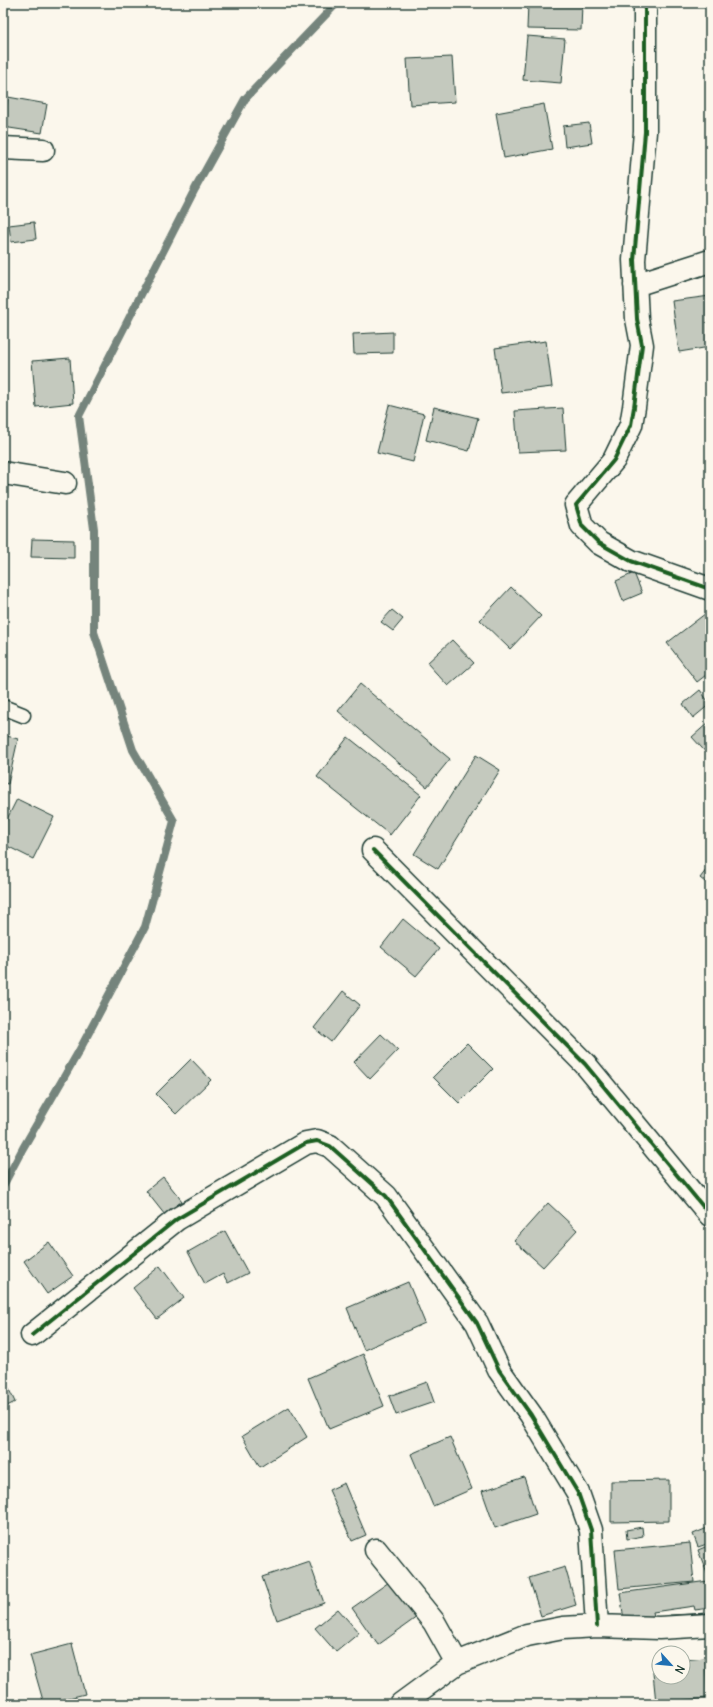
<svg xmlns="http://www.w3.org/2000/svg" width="713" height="1707" viewBox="0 0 713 1707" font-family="Delius,sans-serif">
<rect width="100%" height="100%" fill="#fbf7ec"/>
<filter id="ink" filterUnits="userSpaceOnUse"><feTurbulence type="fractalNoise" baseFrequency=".025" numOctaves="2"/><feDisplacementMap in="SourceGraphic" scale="8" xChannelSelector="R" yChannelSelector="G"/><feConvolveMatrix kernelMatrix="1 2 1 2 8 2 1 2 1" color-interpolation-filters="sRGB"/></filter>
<g filter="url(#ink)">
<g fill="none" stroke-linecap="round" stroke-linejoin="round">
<!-- stream -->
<path stroke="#74847b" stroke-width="8" d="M3 1186 23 1148 79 1051 145 927 174 821 133 750 94 632V529L79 416 195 189 245 99 337 3"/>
</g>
<!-- building -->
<path fill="#c4c9be" stroke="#1f3d34" d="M528 3H582L581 30 527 29Z
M527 36 565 39 561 83 523 80Z
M452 57 455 102 410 105 407 59Z
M8 97 47 104 42 133 3 127Z
M544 104 552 149 504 158 496 113Z
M589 123 592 143 565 147 563 126Z
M34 222 36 239 11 242 9 225Z
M710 296V347L679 352 672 301Z
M393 332V353L354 354 353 334Z
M546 341 552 387 501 393 495 348Z
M70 358 73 403 36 407 32 361Z
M389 405 424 414 413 462 377 453Z
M434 407 478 418 469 451 426 440Z
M563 408 566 450 518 452 515 411Z
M32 539 74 540V558L31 557Z
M634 573 642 593 623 601 616 581Z
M511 587 541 616 510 649 480 620Z
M392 610 403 619 393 631 381 622Z
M710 610V672L697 682 667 643Z
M452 640 474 663 448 686 427 663Z
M360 684 450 759 427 787 338 711Z
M700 690 710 704 693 718 683 704Z
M709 722 710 723V757L692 737Z
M3 735 18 739 8 784 3 783Z
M348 737 421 795 390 835 317 777Z
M476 755 500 770 438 869 414 854Z
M17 799 54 817 33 859 3 844V827Z
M710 865V886L700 878Z
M403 919 439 949 416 976 381 947Z
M343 991 360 1005 331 1042 314 1028Z
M381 1034 398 1050 370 1079 354 1062Z
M467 1043 493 1069 459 1103 433 1077Z
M191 1059 211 1080 176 1114 156 1094Z
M163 1177 182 1201 165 1215 146 1191Z
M548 1203 577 1230 543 1267 514 1241Z
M225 1231 248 1273 228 1283 223 1274 205 1284 188 1252Z
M49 1242 73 1276 47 1294 24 1261Z
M160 1266 184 1298 157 1319 133 1288Z
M408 1282 425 1323 364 1350 347 1308Z
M363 1354 384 1406 329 1429 308 1378Z
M3 1377 15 1402 3 1408Z
M427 1382 434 1402 396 1415 389 1396Z
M289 1407 307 1437 260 1467 242 1436Z
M450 1437 472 1489 433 1506 411 1454Z
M524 1477 536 1514 495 1528 482 1491Z
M669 1480V1521L611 1522V1481Z
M344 1483 366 1535 352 1541 329 1490Z
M642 1527 643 1536 627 1539 626 1530Z
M710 1527V1543L698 1547 693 1534Z
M690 1543 694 1582 619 1589 615 1550Z
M710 1545V1581L698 1550Z
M309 1561 324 1603 277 1620 262 1577Z
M565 1567 576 1605 541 1616 529 1578Z
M392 1580 417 1617 378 1645 352 1608Z
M708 1581 710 1608 695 1610 694 1606 653 1612 654 1616 624 1620 620 1593Z
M338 1609 359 1633 336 1652 315 1628Z
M710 1613V1621L671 1624 670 1615Z
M72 1644 85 1694 44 1704 30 1655Z
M705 1658 708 1698 656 1703 652 1663 659 1662V1677H683V1660Z"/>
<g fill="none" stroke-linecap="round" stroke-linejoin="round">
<defs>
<path id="lane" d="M3 707 23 715"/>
<path id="street" d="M645 3V132L634 260 637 319 642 345 634 407 631 425 614 460 576 505 582 526 599 543 631 561 710 589
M3 148 43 150
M635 285 710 261
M3 473 65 483
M373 850 585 1064 710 1215
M32 1335 177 1219 306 1143 317 1141 330 1146 386 1196 477 1323 499 1370 531 1415 578 1493 591 1530 597 1626
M376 1550 434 1622 457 1663
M401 1704 457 1663 527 1635 563 1628 597 1626 659 1628 710 1625"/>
</defs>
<!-- lane casing -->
<use href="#lane" stroke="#1f3d34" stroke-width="17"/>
<!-- street casing -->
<use href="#street" stroke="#1f3d34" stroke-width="25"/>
<!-- lane -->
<use href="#lane" stroke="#fbf7ec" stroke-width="14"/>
<!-- street -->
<use href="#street" stroke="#fbf7ec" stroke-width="22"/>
<defs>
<path id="cycleway" d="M645 3V132L634 260 637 319 642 345 634 407 631 425 614 460 576 505 582 526 599 543 631 561 710 589
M373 850 585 1064 710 1215
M32 1335 177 1219 306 1143 317 1141 330 1146 386 1196 477 1323 499 1370 531 1415 578 1493 591 1530 597 1626"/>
</defs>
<!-- cycleway casing -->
<use href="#cycleway" stroke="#fbf7ec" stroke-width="6"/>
<!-- cycleway -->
<use href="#cycleway" stroke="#1b5e20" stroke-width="4"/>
</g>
</g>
<!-- margin -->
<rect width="713" height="1707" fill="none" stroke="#fbf7ec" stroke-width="16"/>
<rect x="8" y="8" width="697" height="1691" fill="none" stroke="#1f3d34" stroke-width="1.5" filter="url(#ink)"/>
<!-- north arrow -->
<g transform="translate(671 1665) rotate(117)"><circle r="19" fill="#fbf7ec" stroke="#a3ada2"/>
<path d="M0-3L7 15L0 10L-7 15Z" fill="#1f6fb2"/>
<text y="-6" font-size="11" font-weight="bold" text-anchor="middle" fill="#1f3d34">N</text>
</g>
</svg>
